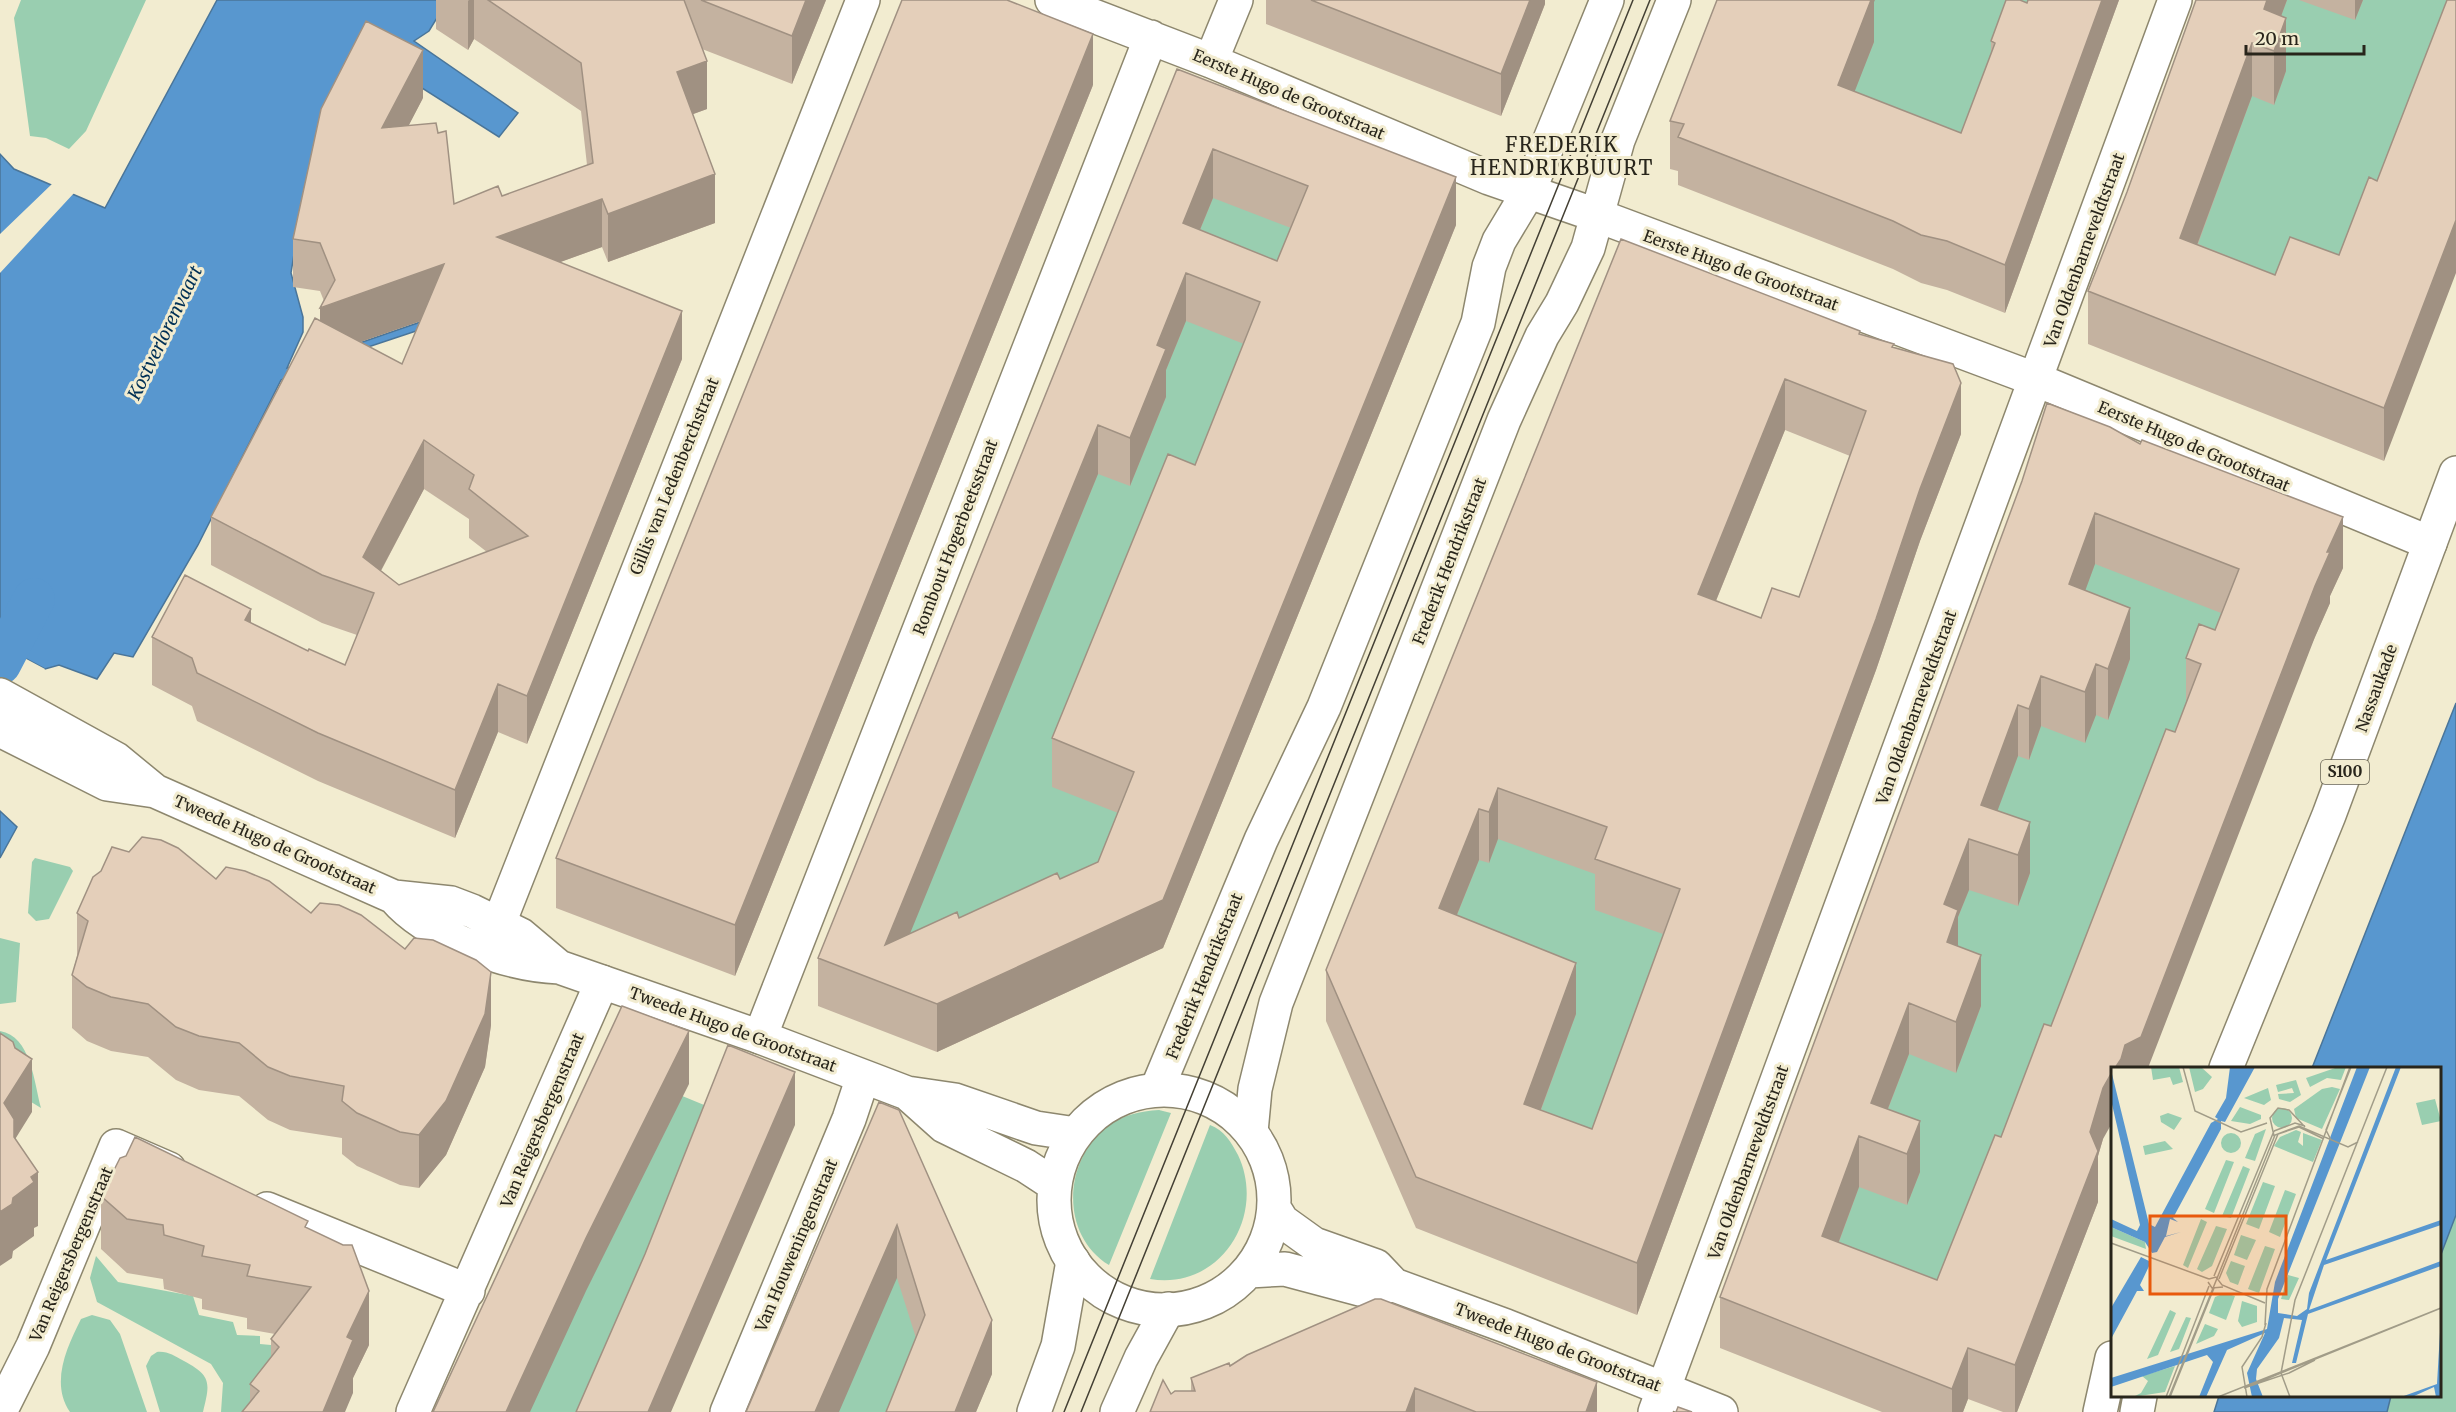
<svg xmlns="http://www.w3.org/2000/svg" width="2456" height="1412" viewBox="0 0 2456 1412" font-family="Merriweather,serif">
<rect width="100%" height="100%" fill="#f2ecd0"/>
<!-- green -->
<path fill="#99ceb0" d="M21 0H146L86 131 69 149 46 138 30 136 14 18Z
M1804 0H2059L1973 233 1745 150Z
M2260 0H2456L2349 374 2148 295Z
M1201 173 1399 242 1129 907 848 966Z
M2079 541 2257 598 1967 1384 1772 1319Z
M1478 815 1722 907 1600 1238 1385 1031Z
M35 858 70 867 73 871 49 919 36 921 28 913 32 862Z
M0 938 20 943 16 1002 0 1004Z
M0 1031C31 1036 34 1082 41 1108L0 1083Z
M658 1086 743 1121 619 1412H496Z
M1159 1110 1171 1113 1109 1265C1060 1235 1063 1161 1107 1127 1122 1115 1140 1111 1159 1110Z
M1210 1125C1224 1130 1231 1142 1238 1155 1267 1216 1220 1291 1150 1279Z
M893 1203 937 1412H806Z
M2456 1208V1412H2387L2391 1396H2440V1253Z
M96 1256 118 1282 193 1296 199 1315 233 1322 237 1335 260 1336V1344L282 1346 264 1412H221L223 1383 211 1364 97 1302 90 1278Z
M92 1315 110 1320 120 1334 147 1412H70C50 1383 67 1347 81 1319Z
M157 1352C168 1351 174 1356 184 1361 212 1376 210 1383 203 1412H160L146 1366 151 1356Z"/>
<!-- water -->
<path fill="#5897cf" stroke="#4a7599" stroke-width="1.5" d="M217 0H448L429 31 414 41 518 113 499 137 375 58 305 185 291 273 303 317V332L287 368 554 276 557 284 311 366 281 380 198 545 133 657 114 653 97 679 59 665 45 669 0 645V154L14 169 105 208Z
M2456 703V1215L2440 1257V1068H2312Z
M0 811 17 827 0 858Z
M2219 1396H2391L2387 1412H2214Z"/>
<!-- pier -->
<path fill="#f2ecd0" d="M53 183 75 192 0 273V234Z
M0 645 45 669 43 672 0 648Z"/>
<g fill="none" stroke-linecap="round" stroke-linejoin="round">
<!-- canal -->
<path stroke="#5897cf" stroke-width="42" d="M0 664 34 599"/>
<defs>
<path id="minor" d="M1052 0 1211 61 1489 178 1596 215 2037 380 2430 543
M1211 61 1236 0
M488 951 863 0
M760 1037 1151 37
M1157 1089 1261 840 1324 707 1478 323 1489 267 1499 241 1529 191 1607 0
M1251 1132 1255 1089 1276 1003 1504 420 1542 336 1562 303 1588 248 1618 140 1674 0
M267 1209 468 1291
M0 1412 33 1346 116 1146 169 1169
M413 1412 602 982
M727 1412 849 1119 863 1077
M1034 1412 1058 1346 1073 1261
M1117 1412 1141 1358 1168 1309
M1655 1412 2175 0"/>
<path id="major" d="M0 695 116 759 155 791 394 897 451 903 472 911 521 935 559 967
M0 730 107 784 155 791
M394 897C428 937 507 965 559 967L760 1037 907 1093 955 1100 1036 1128 1076 1134
M2226 1068 2329 815 2456 473
M1054 1200a110 110 0 1 1 220 0a110 110 0 1 1-220 0Z
M907 1093 944 1126 1026 1166 1055 1185
M1274 1208 1282 1221 1314 1244 1376 1266 1394 1285 1506 1326 1721 1412
M1249 1271 1285 1269 1360 1289 1394 1285
M2100 1412 2112 1358
M2137 1412 2140 1396"/>
</defs>
<!-- minor casing -->
<use href="#minor" stroke="#8d876e" stroke-width="36"/>
<!-- major casing -->
<use href="#major" stroke="#8d876e" stroke-width="36"/>
<!-- minor -->
<use href="#minor" stroke="#fff" stroke-width="33"/>
<!-- major -->
<use href="#major" stroke="#fff" stroke-width="33"/>
<!-- tram -->
<path stroke="#444034" stroke-width="1.5" d="M1064 1412 1633 0
M1081 1412 1650 0"/>
</g>
<!-- wall -->
<path fill="#c4b2a0" fill-rule="evenodd" d="M436 0H826L792 84 702 49 707 109 693 114 715 223 608 262 602 247 560 262 682 359 527 744 498 732 455 838 318 781 197 721 192 706 152 685V637L251 623 308 651 345 665 357 635 322 623 211 565V517L320 321 324 301 320 291 293 287V239L423 98 408 126 438 133 454 204 502 196 587 165 581 111 474 39 468 50 436 29ZM420 321 402 364 360 342ZM424 489 469 519V538L487 552 399 585 381 571Z
M1266 0H1545V4L1501 116 1266 24Z
M2028 0H2119L2005 313 1947 290 1921 283 1893 269 1678 185V171L1670 169V121L1874 2V42L1854 92 1961 133 1991 53V41L2027 3Z
M2196 0H2287L2281 16 2286 71 2274 105 2252 96 2198 244 2275 275 2339 255 2377 181 2447 0 2384 461 2088 344V291L2127 192Z
M2299 0H2363L2355 20Z
M1177 69 1456 225 1163 948 937 1052 818 1006V958ZM1213 198 1291 228 1277 261 1200 230ZM1186 321 1244 344 1195 465 1052 738V787L1118 813 1098 862 1060 879 959 918 909 934 1098 474 1130 486 1166 397V370Z
M1093 85 735 976 556 908V858Z
M1621 239 1894 348 1961 434 1920 541 1876 670 1637 1315 1416 1228 1326 1021V970ZM1785 430 1850 456 1799 597 1761 618 1716 601ZM1498 839 1595 874V910L1663 934 1592 1129 1541 1110 1576 1014 1457 915 1479 860 1489 863Z
M2022 481 2343 568 2330 596V603L2315 637 2112 1068 2103 1139 2098 1156V1202L2017 1412H2003L1968 1399 1963 1412H1882L1720 1348V1297ZM2095 564 2221 613 2215 630 2186 658V703L2175 732 2051 1026 1937 1280 1839 1242 1859 1187 1907 1205 1920 1172 1888 1109 1909 1054 1956 1073 1981 1006 1958 946V917L1969 890 2018 906 2030 873 1997 811 2018 756 2029 760 2041 726 2085 743 2096 715 2108 720 2130 659 2085 590Z
M216 879 311 913 491 1025 485 1067 446 1155 419 1188 400 1185 357 1166 342 1154V1138L290 1130 268 1120 239 1096 199 1090 176 1080 148 1057 111 1051 87 1041 72 1028V975L77 956V913Z
M879 1102 992 1374 976 1412H886L916 1338 897 1278Z
M101 1196 308 1228 369 1345 353 1378V1393L250 1402V1384L271 1357V1339L275 1334 247 1329V1318L202 1309V1299L164 1289 163 1279 127 1273 101 1249Z
M1247 1355 1597 1412H1150L1171 1394 1191 1391V1378L1230 1366Z"/>
<!-- shaded-wall -->
<path fill="#a09182" d="M469 0H474V39L468 50V1Z
M806 0H826L792 84V36Z
M1530 0H1545V4L1501 116V74Z
M1860 0H1875L1874 2V42L1838 134V85Z
M2102 0H2119L2005 313V265Z
M2267 0H2287L2269 49 2264 9Z
M2355 0H2363L2355 20Z
M2286 18V71L2274 105V51Z
M1093 34V85L735 976V925Z
M2252 43V96L2180 291V238Z
M423 50V98L382 177V128Z
M707 61V109L677 120V72Z
M1213 149V198L1183 271V223Z
M715 174V223L608 262V214Z
M1456 177V225L1163 948 937 1052V1004L1163 900Z
M602 199V247L497 285V237Z
M2456 220V273L2384 461V408Z
M444 264V313L320 356V308Z
M1186 273V321L1166 370V397L1130 486V438L1157 345Z
M682 311V359L527 744V696Z
M1785 379V430L1698 645V594Z
M1961 383V434L1920 541 1876 670 1637 1315V1263L1920 489Z
M1098 425V474L889 985 885 945Z
M424 440V489L370 591 363 557Z
M2095 513V564L2069 635V584Z
M2343 517V568L2330 596V603L2315 637 2148 1068H2115L2327 552Z
M2130 608V659L2108 720V669Z
M251 609V658L245 620Z
M2096 664V715L2085 743V692Z
M2041 676V726L2029 760V709Z
M498 684V732L455 838V790Z
M2018 705V756L1985 844 1981 805Z
M1498 788V839L1489 863V812Z
M1479 809V860L1439 959V908Z
M2030 822V873L2018 906V855Z
M1969 839V890L1958 917V960L1947 993 1944 904Z
M1981 955V1006L1956 1073V1022Z
M1576 963V1014L1524 1155V1104Z
M491 972V1025L485 1067 446 1155 419 1188V1135Z
M1909 1003V1054L1875 1142 1871 1103Z
M689 1031V1084L586 1291 530 1412H506L586 1238Z
M32 1059V1112L14 1141 4 1103Z
M795 1072V1125L671 1412H648Z
M2112 1072V1123L2103 1139 2098 1156V1202L2017 1412H2015V1365L2103 1088Z
M1920 1121V1172L1907 1205V1154Z
M1859 1136V1187L1822 1287V1236Z
M38 1172V1226L34 1228V1236L13 1251 12 1258 0 1266V1212L31 1177Z
M897 1225V1278L839 1412H815Z
M369 1291V1345L353 1378V1393L345 1412H323L347 1337Z
M992 1320V1374L976 1412H955Z
M1968 1348V1399L1963 1412H1952V1389Z
M1597 1382V1412H1586Z
M1415 1388V1412H1406Z"/>
<!-- building -->
<path fill="#e4cfba" stroke="#a09182" stroke-width="1.5" fill-rule="evenodd" d="M488 0H684L707 61 677 72 715 174 608 214 602 199 497 237 682 311 527 696 498 684 455 790 318 733 197 673 192 658 152 637 185 575 251 609 245 620 308 651 309 649 345 665 374 593 322 575 211 517 315 318 402 364 444 264 320 308 335 280 320 243 293 239 321 109 366 21 423 50 382 128 436 123 438 133 446 131 454 204 498 186 502 196 593 163 581 63ZM424 440 474 475 469 489 528 536 399 585 363 557Z
M701 0H806L792 36Z
M902 0H1007L1093 34 735 925 556 858Z
M1311 0H1530L1501 74Z
M1717 0H1871L1838 85 1961 133 1995 43 1991 41 2006 0H2020L2027 3 2028 0H2102L2005 265 1947 241 1921 235 1893 221 1678 137 1684 124 1670 121Z
M2196 0H2267L2264 9 2286 18 2274 51 2252 43 2180 238 2275 275 2290 237 2339 255 2369 177 2377 181 2447 0H2456V220L2384 408 2088 291 2127 192Z
M1177 69 1456 177 1163 900 937 1004 818 958ZM1213 149 1308 186 1277 261 1183 223ZM1186 273 1260 302 1195 465 1168 454 1052 738 1134 772 1098 862 1060 879 1057 873 959 918 957 912 885 945 1098 425 1130 438 1166 349 1157 345Z
M1621 239 1860 331 1859 334 1894 344 1892 347 1953 364 1961 383 1920 489 1876 619 1637 1263 1416 1177 1326 970ZM1785 379 1866 411 1799 597 1772 588 1761 618 1698 594ZM1498 788 1607 827 1595 859 1680 889 1592 1129 1524 1104 1576 963 1439 908 1479 809 1489 812Z
M2047 403 2110 427 2140 444 2142 440 2343 517 2327 552H2330L2315 586 2141 1037 2125 1045 2121 1059 2115 1068H2112V1072L2103 1088 2090 1132 2098 1151 2015 1365 1968 1348 1952 1389 1720 1297 2022 481ZM2095 513 2239 569 2215 630 2199 624 2186 658 2201 664 2175 732 2166 729 2051 1026 2044 1024 2001 1137 1995 1135 1937 1280 1822 1236 1859 1136 1907 1154 1920 1121 1871 1103 1909 1003 1956 1022 1981 955 1947 942 1958 910 1944 904 1957 870 1969 839 2018 855 2030 822 1981 805 2018 705 2029 709 2041 676 2085 692 2096 664 2108 669 2130 608 2069 584Z
M142 837 161 840 178 848 216 879 226 867 245 871 269 881 311 913 320 903 339 905 361 915 405 949 414 938 433 940 476 960 491 972 485 1014 446 1101 419 1135 400 1132 357 1113 342 1101 344 1086 290 1076 268 1067 239 1043 199 1036 176 1027 148 1004 111 997 87 987 72 975 88 921 77 913 93 877 101 871 112 847 129 852Z
M622 1006 689 1031 586 1238 506 1412H433Z
M0 1033 13 1042 15 1048 32 1059 4 1103 14 1119V1137L38 1172 31 1177 34 1182 13 1198 12 1204 0 1212Z
M728 1045 795 1072 648 1412H576L645 1254Z
M879 1102 899 1110 992 1320 955 1412H886L925 1315 897 1225 815 1412H746Z
M135 1137 308 1221 305 1227 343 1245H352L369 1291 347 1337 353 1340 323 1412H242L259 1391 250 1384 279 1347 271 1339 311 1287 247 1276 250 1265 202 1256 204 1246 164 1235 163 1225 127 1219 101 1196 120 1158 126 1156Z
M1375 1299H1381L1597 1382 1586 1412H1476L1415 1388 1406 1412H1150L1163 1380 1171 1394 1175 1391H1195L1191 1378 1229 1363 1230 1366 1247 1355Z
M1678 1407 1692 1412H1676Z"/>
<g text-anchor="middle" stroke-width="6" stroke-linejoin="round" paint-order="stroke">
<!-- shield labels -->
<rect fill="#f2ecd0" stroke="#656151" stroke-width="1.5" x="2321" y="760" width="48" height="24" rx="4.5"/>
<g font-size="15" font-weight="bold" fill="#28251b">
<text x="2345" y="777">S100</text>
</g>
<!-- street labels -->
<g font-size="16" fill="#28251b" stroke="#f2ecd0">
<text transform="translate(1289 94) rotate(23)" y="6">Eerste Hugo de Grootstraat</text>
<text transform="translate(2084 250) rotate(-70)" y="6">Van Oldenbarneveldtstraat</text>
<text transform="translate(1741 270) rotate(20)" y="6">Eerste Hugo de Grootstraat</text>
<text transform="translate(2194 446) rotate(23)" y="6">Eerste Hugo de Grootstraat</text>
<text transform="translate(674 476) rotate(-68)" y="6">Gillis van Ledenberchstraat</text>
<text transform="translate(955 537) rotate(-69)" y="6">Rombout Hogerbeetsstraat</text>
<text transform="translate(1449 561) rotate(-69)" y="6">Frederik Hendrikstraat</text>
<text transform="translate(2376 688) rotate(-70)" y="6">Nassaukade</text>
<text transform="translate(1916 707) rotate(-70)" y="6">Van Oldenbarneveldtstraat</text>
<text transform="translate(275 844) rotate(24)" y="6">Tweede Hugo de Grootstraat</text>
<text transform="translate(1204 976) rotate(-68)" y="6">Frederik Hendrikstraat</text>
<text transform="translate(733 1029) rotate(20)" y="6">Tweede Hugo de Grootstraat</text>
<text transform="translate(542 1120) rotate(-67)" y="6">Van Reigersbergenstraat</text>
<text transform="translate(1748 1162) rotate(-70)" y="6">Van Oldenbarneveldtstraat</text>
<text transform="translate(796 1245) rotate(-67)" y="6">Van Houweningenstraat</text>
<text transform="translate(71 1254) rotate(-67)" y="6">Van Reigersbergenstraat</text>
<text transform="translate(1558 1347) rotate(21)" y="6">Tweede Hugo de Grootstraat</text>
</g>
<!-- water labels -->
<g font-size="18" font-style="italic" fill="#003055" stroke="#f2ecd0">
<text transform="translate(165 333) rotate(-64)" y="6">Kostverlorenvaart</text>
</g>
<!-- quarter labels -->
<g font-size="20" letter-spacing="1.5" fill="#28251b" stroke="#f2ecd0">
<text x="1562" y="152">FREDERIK<tspan x="1562" dy="23">HENDRIKBUURT</tspan></text>
</g>
</g>
<!-- overview -->
<g transform="translate(2111 1067)">
<rect width="330" height="330" fill="#f2ecd0"/>
<path d="M40 0H68L72 15 62 18 59 10 42 13ZM78 0H90L101 10 92 22 84 25ZM227 0H235L230 13 216 11 199 20 195 11ZM185 13 190 28 179 35 168 32 167 27 183 26 181 21 167 25 165 18ZM221 20 229 22 211 62 185 51 183 42 211 22ZM157 21 160 33 153 38 133 31ZM324 32 330 54 311 58 305 36ZM129 40 150 48V52L139 57 120 54ZM161 51a10 10 0 1 1 20 0a10 10 0 1 1-20 0ZM57 46 71 51 63 63 50 55 49 49ZM155 62 144 94 134 91 144 67ZM185 63 190 65 187 75 192 79V66L211 73 202 95 163 79 169 70ZM110 76a10 10 0 1 1 20 0a10 10 0 1 1-20 0ZM54 74 62 82 34 88 32 79ZM115 93 123 95 103 146 94 142ZM132 99 139 102 120 151 111 149ZM152 115 164 119 148 162 135 157ZM174 123 185 127 169 170 158 165ZM90 152 96 155 77 201 72 198ZM105 159 116 162 101 199 91 205 86 202ZM0 160 34 175 35 182 0 169ZM130 168 145 173 136 193 123 188ZM154 179 164 182 148 226 137 222ZM120 194 134 199 127 218 119 215 115 206ZM177 208 188 211 178 233 170 232ZM114 226 124 229 115 253 98 246 104 230ZM131 234 146 239V255L131 260 127 254ZM59 243 65 246 47 288 36 292ZM75 250 80 251 68 282 59 285ZM94 257 107 262 103 269 85 277ZM64 299 54 325 22 330 30 326 37 314 31 309Z" fill="#99ceb0"/>
<path d="M119 0H144L114 55 110 54V62L62 151 67 155 59 152 55 169 70 165 54 170 46 185 41 186 34 175 0 160V152L26 164 29 158 0 33V3L38 157 44 160 100 56 107 52 104 50 115 31ZM246 0H259L167 232V246L186 249 196 242 198 226 285 0H290L215 193 330 153V158L213 198 198 243 330 194V199L197 247 185 296H181L191 253 173 251 168 271 146 302 145 312 152 330H141L136 306 154 266 116 283 95 330H88L102 295 96 288 0 320V311L156 262 164 215ZM30 190 40 195 29 218 33 224H26L0 272V241ZM330 248V330H325L323 320 301 330H290L326 317Z" fill="#5897cf"/>
<path fill="none" stroke="#a19c88" stroke-width="1.5" d="M72 0 84 44 130 65 156 56M163 64 184 56 194 59M163 69 159 51 167 41 178 43 194 60M220 73 215 63 240 0M0 176 98 212M103 209 163 64M98 212 105 210 111 218 154 236M108 212 167 67 188 60 213 72M97 215 101 221 112 220M154 258 156 222 239 0M133 321 330 241M133 321 178 306 204 293M55 330 98 219M58 330 164 68 188 59 237 80 247 75M59 330 103 221M107 330 330 241M136 330 131 300 151 270 155 256M179 330 170 306 184 233 276 0"/>
<path fill="#e8590c" fill-opacity="0.15" stroke="#e8590c" stroke-width="3" d="M39 149H175V227H39Z"/>
<rect width="330" height="330" fill="none" stroke="#28251b" stroke-width="3"/>
</g>
<!-- scale -->
<path d="M2246 45v9h118v-9" fill="none" stroke="#28251b" stroke-width="3"/>
<text x="2255" y="45" font-size="18" fill="#28251b" stroke="#f2ecd0" stroke-width="4.5" paint-order="stroke">20 m</text>
</svg>
